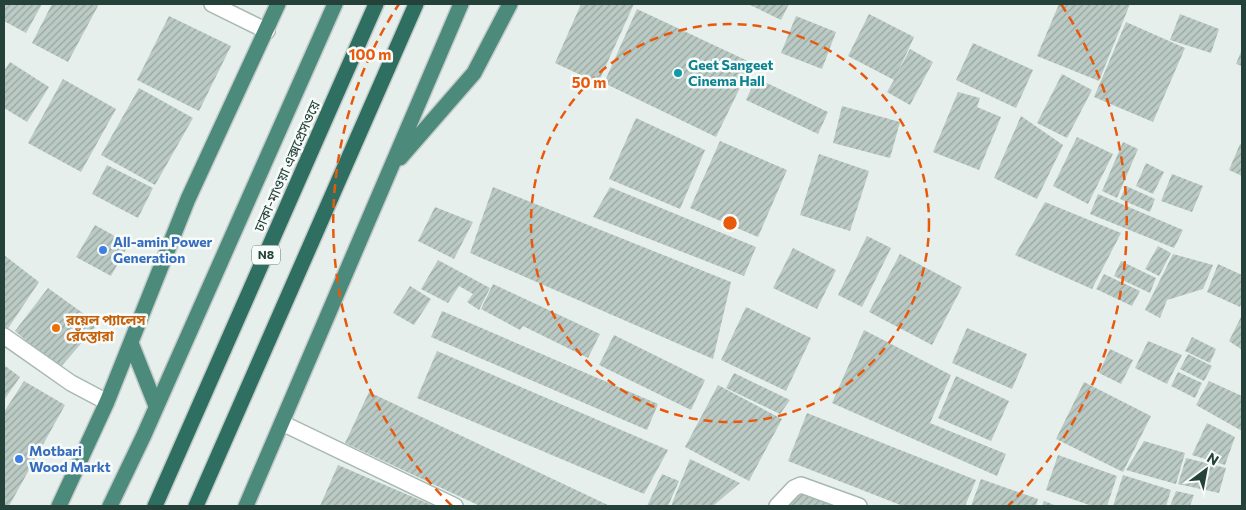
<svg xmlns="http://www.w3.org/2000/svg" width="1246" height="510" viewBox="0 0 1246 510" font-family="Commissioner,'Noto Sans Bengali',sans-serif">
<defs>
<pattern id="building-hatch" width="6" height="6" patternUnits="userSpaceOnUse" patternTransform="scale(1.25)"><rect width="6" height="6" fill="#bbcac4"/><path d="M-1 1l2-2M0 6l6-6M5 7l2-2" fill="none" stroke="#98a6a0"/></pattern>
</defs>
<rect width="100%" height="100%" fill="#e6efeb"/>
<!-- building -->
<path fill="url(#building-hatch)" d="M4 4H42L26 33 4 21Z
M52 4H99L68 62 32 43Z
M581 4H634L598 83 555 63Z
M748 4H789L781 20Z
M1059 4H1130L1099 81 1037 56Z
M637 9 752 63 716 137 604 83Z
M869 14 914 37 897 74 910 49 933 62 910 105 887 92 894 80 848 56Z
M1180 14 1219 29 1211 53 1170 40Z
M169 16 231 46 199 111 137 80Z
M796 16 836 32 822 69 781 53Z
M1126 22 1185 48 1153 122 1094 97Z
M973 43 1033 70 1016 108 956 80Z
M1242 49V66L1236 64Z
M10 62 49 87 27 122 4 108V71Z
M1062 74 1092 90 1067 138 1037 123Z
M756 78 828 112 818 134 746 100Z
M63 79 116 109 81 172 28 143Z
M139 88 193 118 155 185 101 155Z
M958 92 980 98 977 107 1001 117 979 170 933 152Z
M842 106 900 122 890 158 833 143Z
M1021 116 1063 145 1037 199 994 178Z
M636 118 705 150 680 209 609 179Z
M1077 137 1113 154 1088 204 1053 186Z
M720 141 787 170 758 237 690 208Z
M1123 142 1138 149 1117 198 1102 191Z
M1240 144H1242V176L1229 170Z
M819 154 869 171 850 231 800 215Z
M1146 163 1164 172 1153 194 1136 186Z
M107 165 153 188 138 218 92 194Z
M1172 174 1203 186 1192 212 1161 201Z
M1126 186 1155 199 1150 212 1120 199Z
M493 187 731 282 713 359 470 253Z
M610 187 756 247 744 276 593 217Z
M1098 194 1183 230 1174 248 1090 214Z
M1045 202 1121 233 1092 289 1015 255Z
M435 207 473 222 454 259 418 241Z
M95 225 129 244 111 276 76 257Z
M867 236 891 248 862 307 838 295Z
M1158 246 1171 253 1159 276 1145 269Z
M793 248 836 270 817 309 773 288Z
M900 254 962 287 932 345 869 312Z
M1173 254 1213 265 1203 289 1167 300 1160 318 1145 310Z
M4 255 39 282 7 330 4 327Z
M438 260 490 288 479 310 467 302 473 294 459 286 448 303 421 289Z
M1121 261 1156 278 1150 293 1114 276Z
M1218 264 1242 275V301L1240 307 1207 292Z
M1104 274 1140 291 1132 306 1096 289Z
M493 284 600 334 588 358 523 326 520 330 481 309Z
M410 286 431 299 414 325 393 313Z
M48 288 98 324 59 369 15 331Z
M746 307 811 338 786 391 721 360Z
M442 311 658 404 647 430 431 337Z
M1242 315V350L1229 341Z
M967 328 1027 354 1012 389 952 363Z
M864 330 951 375 930 423 1006 454 997 476 832 403Z
M614 335 705 380 691 410 599 365Z
M1192 337 1216 349 1210 363 1185 351Z
M1148 341 1182 355 1167 384 1135 368Z
M1110 349 1133 360 1121 384 1099 373Z
M437 351 668 450 644 494 417 398Z
M1188 354 1212 366 1204 381 1180 369Z
M4 365 20 377 4 400Z
M1178 372 1202 383 1195 398 1171 386Z
M734 373 790 400 780 414 726 388Z
M956 376 1009 401 991 441 938 418Z
M24 381 65 405 9 506H4V412Z
M1209 381 1242 396V431L1196 405Z
M1084 382 1151 416 1123 472 1056 439Z
M718 385 782 419 749 481 685 447Z
M369 392 610 506H480L345 443Z
M807 413 976 480 965 506H903L788 461Z
M1207 423 1235 437 1225 465 1192 455Z
M1144 441 1185 453 1176 484 1126 470Z
M1058 455 1117 476 1107 506H1092L1046 490Z
M1186 458 1226 468 1219 493 1178 484Z
M690 459 740 483 713 506H671Z
M338 465 434 506H320Z
M662 474 679 481 668 506H647Z
M1123 475 1171 490 1166 506H1113Z
M981 479 1038 499 1036 506H971Z
M800 491 837 506H788Z
M1176 491 1194 495 1190 506H1170Z
M1044 501 1057 506H1042Z"/>
<g fill="none" stroke-linecap="round" stroke-linejoin="round">
<defs>
<path id="minor" d="M212 4 267 31
M4 336 71 383 107 402
M282 423 455 506
M777 506 794 488 801 485 859 506"/>
<path id="trunk" d="M400 158 474 73 510 4
M131 343 156 406
M59 506 107 402 188 199 278 4
M110 506 144 435 335 4
M246 506 461 4"/>
<path id="motorway" d="M155 506 376 4
M196 506 416 4"/>
</defs>
<!-- minor casing -->
<use href="#minor" stroke="#a8b8b2" stroke-width="18"/>
<!-- trunk casing -->
<use href="#trunk" stroke="#c2cac8" stroke-width="18"/>
<!-- motorway casing -->
<use href="#motorway" stroke="#c2cac8" stroke-width="18"/>
<!-- minor -->
<use href="#minor" stroke="#fff" stroke-width="15"/>
<!-- trunk -->
<use href="#trunk" stroke="#4c8a7c" stroke-width="15"/>
<!-- motorway -->
<use href="#motorway" stroke="#2f6f62" stroke-width="15"/>
</g>
<!-- distance rings -->
<g fill="none" stroke="#e8590c" stroke-width="2.5" stroke-dasharray="9 6">
<circle cx="730" cy="223" r="199"/>
<path d="M452 506A397 397 0 0 1 399 4M1061 4A397 397 0 0 1 1008 506"/>
</g>
<!-- markers -->
<circle fill="#0f9aa8" stroke="#f7fbf9" stroke-width="2" cx="678" cy="73" r="5"/>
<g fill="#3f7fe0" stroke="#f7fbf9" stroke-width="2">
<circle cx="103" cy="250" r="5"/>
<circle cx="19" cy="459" r="5"/>
</g>
<circle fill="#e8710a" stroke="#f7fbf9" stroke-width="2" cx="56" cy="328" r="5"/>
<g text-anchor="middle" stroke-width="5" stroke-linejoin="round" paint-order="stroke">
<!-- shield labels -->
<rect fill="#f7fbf9" stroke="#637a73" stroke-width="1" x="252" y="245.5" width="28" height="19" rx="4"/>
<g font-size="12" font-weight="bold" fill="#24423a">
<text x="266" y="259">N8</text>
</g>
<!-- culture labels -->
<g font-size="14" font-weight="bold" fill="#0d838f" stroke="#f7fbf9" text-anchor="start">
<text x="688" y="70">Geet Sangeet<tspan x="688" dy="16">Cinema Hall</tspan></text>
</g>
<!-- street labels -->
<g font-size="14" fill="#24423a" stroke="#f7fbf9">
<text transform="translate(287 166) rotate(-66)" y="5">ঢাকা-মাওয়া এক্সপ্রেসওয়ে</text>
</g>
<!-- shop labels -->
<g font-size="14" font-weight="bold" fill="#366cbe" stroke="#f7fbf9" text-anchor="start">
<text x="113" y="247">All-amin Power<tspan x="113" dy="16">Generation</tspan></text>
<text x="29" y="456">Motbari<tspan x="29" dy="16">Wood Markt</tspan></text>
</g>
<!-- food labels -->
<g font-size="14" font-weight="bold" fill="#c56008" stroke="#f7fbf9" text-anchor="start">
<text x="66" y="325">রয়েল প্যালেস<tspan x="66" dy="16">রেঁস্তোরা</tspan></text>
</g>
</g>
<circle cx="730" cy="223" r="8" fill="#e8590c" stroke="#f7fbf9" stroke-width="2.5"/>
<g font-size="15" text-anchor="middle" font-weight="bold" fill="#e8590c" stroke="#f7fbf9" stroke-width="5" stroke-linejoin="round" paint-order="stroke">
<text x="370" y="60">100 m</text>
<text x="589" y="88">50 m</text>
</g>
<!-- border -->
<rect width="1246" height="510" fill="none" stroke="#24423a" stroke-width="10"/>
<!-- north arrow -->
<g transform="translate(1206 470) rotate(32)" stroke="#f7fbf9" stroke-width="4" paint-order="stroke">
<path d="M0-4L9 19L0 12L-9 19Z" fill="#24423a"/>
<text y="-8" font-size="14" font-weight="bold" text-anchor="middle" fill="#24423a">N</text>
</g>
</svg>
